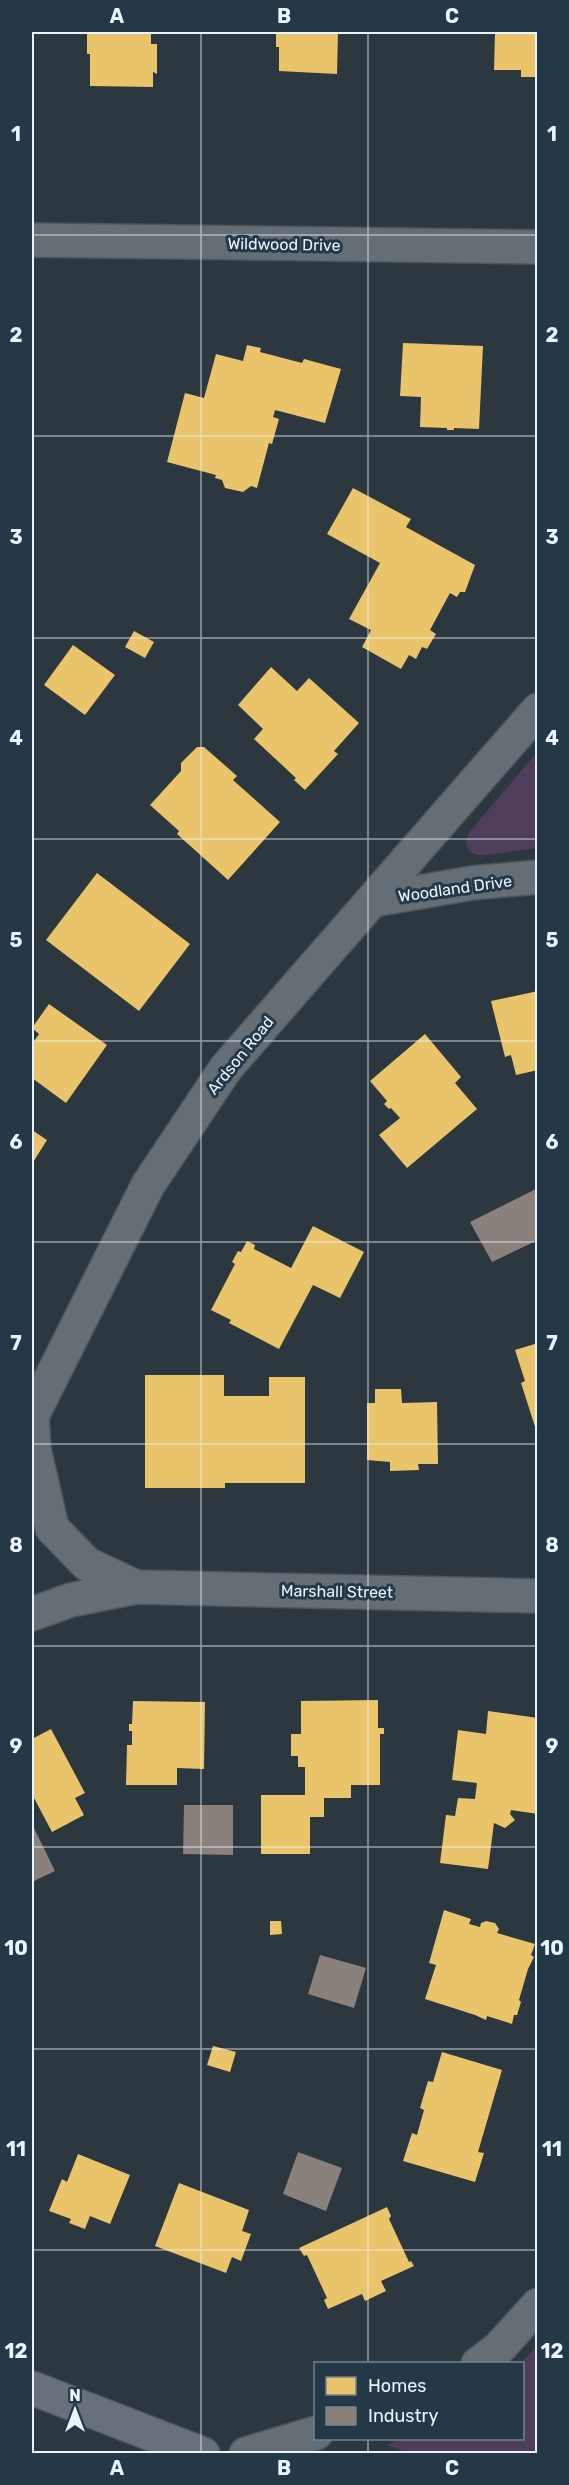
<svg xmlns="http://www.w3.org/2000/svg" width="569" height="2485" viewBox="0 0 569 2485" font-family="Rubik,sans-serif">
<rect width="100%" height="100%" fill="#2d373f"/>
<!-- green -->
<path fill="#4e3e5b" d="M537 752V848L486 855H478L469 851 466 843 468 834Z
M537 2346V2453H409L387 2445 403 2438H522L521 2363Z"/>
<!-- homes -->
<path fill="#e9c46a" d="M87 32H151V44H157V74L153 72V87L90 86V54H87Z
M276 32H338L337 74 279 71V47H276Z
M495 32H538V77H521V70H494Z
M403 343 483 346 479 429 454 428V430H447V428L420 427 421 397 400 396Z
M247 345 261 348 260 352 302 363 304 359 341 369 325 423 275 410 273 417 279 419 272 444 269 443 257 488 251 486 243 492 225 488 222 480 215 478 216 475 167 462 185 393 204 398 216 354 243 361Z
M353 488 411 519 406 527 475 565 465 592H460L457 597 450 593 430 630 436 634 427 649 422 647 416 659 409 655 401 669 362 647 371 630 349 619 380 563 327 534Z
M134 631 154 642 145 658 125 647Z
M73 645 115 675 85 715 44 685Z
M271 667 297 691 309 678 359 723 334 751 338 754 305 790 294 780 296 778 254 739 263 729 238 705Z
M197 747H204L237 776 233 780 280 822 228 880 177 834 179 831 150 805 181 771V763Z
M97 873 190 944 139 1011 46 940Z
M538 991V1070L516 1075 511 1055 505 1057 491 1001Z
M49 1004 107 1045 66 1103 32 1078V1044L39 1034 32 1028Z
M425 1034 461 1077 455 1083 477 1109 407 1168 379 1135 400 1118 391 1108 389 1109 384 1104 387 1101 370 1081Z
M32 1130 47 1140 32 1164Z
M313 1226 364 1252 340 1298 313 1285 279 1349 229 1323 231 1320 211 1310 235 1264 232 1262 238 1251 241 1252 247 1241 255 1245 254 1249 291 1268Z
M538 1343V1433H537L521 1383 525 1381 515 1350Z
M145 1375H224V1396H269V1377H305V1483H225V1488H145Z
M375 1389H401L402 1403 437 1402 438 1464H418L419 1470 390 1471V1462L367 1460V1403H375Z
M378 1700V1728H384V1734H380V1785H351V1798H324V1817H310V1854H261V1795H305V1767H298V1756H291V1734H301V1701Z
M133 1701 205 1702 204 1769 177 1768V1785H126L127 1745H132V1731H129V1724H132Z
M488 1711 538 1718V1814L511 1810 510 1814 515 1820 505 1828 494 1823 488 1869 440 1863 446 1815 455 1816 458 1798 475 1799 477 1783 452 1780 458 1730 486 1734Z
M51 1729 85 1793 75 1798 84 1815 52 1832 34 1798 32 1800V1739Z
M444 1910 471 1919 469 1924 480 1927 481 1923 486 1921 495 1923 499 1929 497 1933 535 1944 531 1955 534 1957 528 1969 519 2000 521 2002 517 2015H514L512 2024 487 2016 486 2020 475 2015 425 1999 436 1965 429 1963Z
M270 1921H281L282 1934 270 1935Z
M213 2046 236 2052 230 2072 207 2065Z
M442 2052 502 2070 478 2152 484 2153 475 2182 403 2161 412 2133 417 2135 424 2110 420 2108 428 2081 433 2082Z
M78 2154 130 2175 110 2224 90 2216 85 2229 69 2223 71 2219 49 2211 62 2179 67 2182Z
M179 2183 249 2210 242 2231 251 2234 241 2261 232 2257 226 2273 155 2246Z
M387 2207 391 2216 389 2219 409 2262 411 2261 414 2266 381 2281 386 2291 365 2301 362 2294 328 2309 324 2300 327 2298 307 2255 304 2256 299 2248Z"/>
<!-- industry -->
<path fill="#8a817c" d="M538 1188V1240L492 1262 470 1222Z
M184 1805H233V1855L183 1854Z
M33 1826 55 1871 32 1882V1827Z
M320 1955 366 1968 354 2008 308 1994Z
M298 2152 342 2168 326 2211 283 2194Z"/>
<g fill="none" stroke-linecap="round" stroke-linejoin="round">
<defs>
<path id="street" d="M32 240 538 247
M373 900 472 883 538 877
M34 1449 52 1528 87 1564 136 1587
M32 1453 34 1449 32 1416 148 1185 226 1068 538 710
M32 1614 71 1600 136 1587 538 1596
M478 2364 499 2348 538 2305
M246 2454 316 2433"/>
<path id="primary" d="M32 2388 203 2454"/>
</defs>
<!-- street casing -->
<use href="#street" stroke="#4d565d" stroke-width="36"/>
<!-- primary casing -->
<use href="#primary" stroke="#4d565d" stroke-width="36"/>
<!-- street -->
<use href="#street" stroke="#666e75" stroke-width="33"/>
<!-- primary -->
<use href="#primary" stroke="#68707a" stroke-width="33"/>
</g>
<!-- grid -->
<path fill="none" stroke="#e9f4fe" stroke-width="1.5" stroke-opacity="0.55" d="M201 32V2454M368 32V2364M32 235H538M32 436H538M32 638H538M32 839H538M32 1041H538M32 1242H538M32 1444H538M32 1646H538M32 1847H538M32 2049H538M32 2250H538M368 2438V2454"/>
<g text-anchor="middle" stroke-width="6" stroke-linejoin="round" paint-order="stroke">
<!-- street labels -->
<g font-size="16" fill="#e9f4fe" stroke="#253847">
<text transform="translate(284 244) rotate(1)" y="6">Wildwood Drive</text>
<text transform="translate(455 888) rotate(-8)" y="6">Woodland Drive</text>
<text transform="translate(240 1055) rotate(-51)" y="6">Ardson Road</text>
<text transform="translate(337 1591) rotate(1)" y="6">Marshall Street</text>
</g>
</g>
<!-- border -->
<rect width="569" height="2485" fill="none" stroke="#253847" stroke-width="66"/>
<!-- legend -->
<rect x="314" y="2362" width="210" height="78" fill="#253847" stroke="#738390" stroke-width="1.5"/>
<rect x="326" y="2377" width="30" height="18" fill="#e9c46a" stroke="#738390" stroke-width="1.5"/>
<text x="368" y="2392" font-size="18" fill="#e9f4fe">Homes</text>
<rect x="326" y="2407" width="30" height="18" fill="#8a817c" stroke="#738390" stroke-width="1.5"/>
<text x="368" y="2422" font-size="18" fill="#e9f4fe">Industry</text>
<!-- north arrow -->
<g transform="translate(75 2410)" stroke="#253847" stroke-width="4.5" paint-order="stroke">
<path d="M0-4.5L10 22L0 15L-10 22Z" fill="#e9f4fe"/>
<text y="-9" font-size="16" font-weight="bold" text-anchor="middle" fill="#e9f4fe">N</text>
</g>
<rect x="33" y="33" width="503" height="2419" fill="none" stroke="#e9f4fe" stroke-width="2"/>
<g font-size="20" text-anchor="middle" font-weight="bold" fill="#e9f4fe">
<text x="117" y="23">A</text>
<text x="284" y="23">B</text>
<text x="452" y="23">C</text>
<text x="16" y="141">1</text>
<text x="552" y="141">1</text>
<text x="16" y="342">2</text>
<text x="552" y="342">2</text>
<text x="16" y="544">3</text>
<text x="552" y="544">3</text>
<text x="16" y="745">4</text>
<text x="552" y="745">4</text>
<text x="16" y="947">5</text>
<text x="552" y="947">5</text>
<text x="16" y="1149">6</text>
<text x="552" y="1149">6</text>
<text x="16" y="1350">7</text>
<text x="552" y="1350">7</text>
<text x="16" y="1552">8</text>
<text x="552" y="1552">8</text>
<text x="16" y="1753">9</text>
<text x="552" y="1753">9</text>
<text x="16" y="1955">10</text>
<text x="552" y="1955">10</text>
<text x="16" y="2156">11</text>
<text x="552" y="2156">11</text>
<text x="16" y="2358">12</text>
<text x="552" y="2358">12</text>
<text x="117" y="2475">A</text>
<text x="284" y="2475">B</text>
<text x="452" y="2475">C</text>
</g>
</svg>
